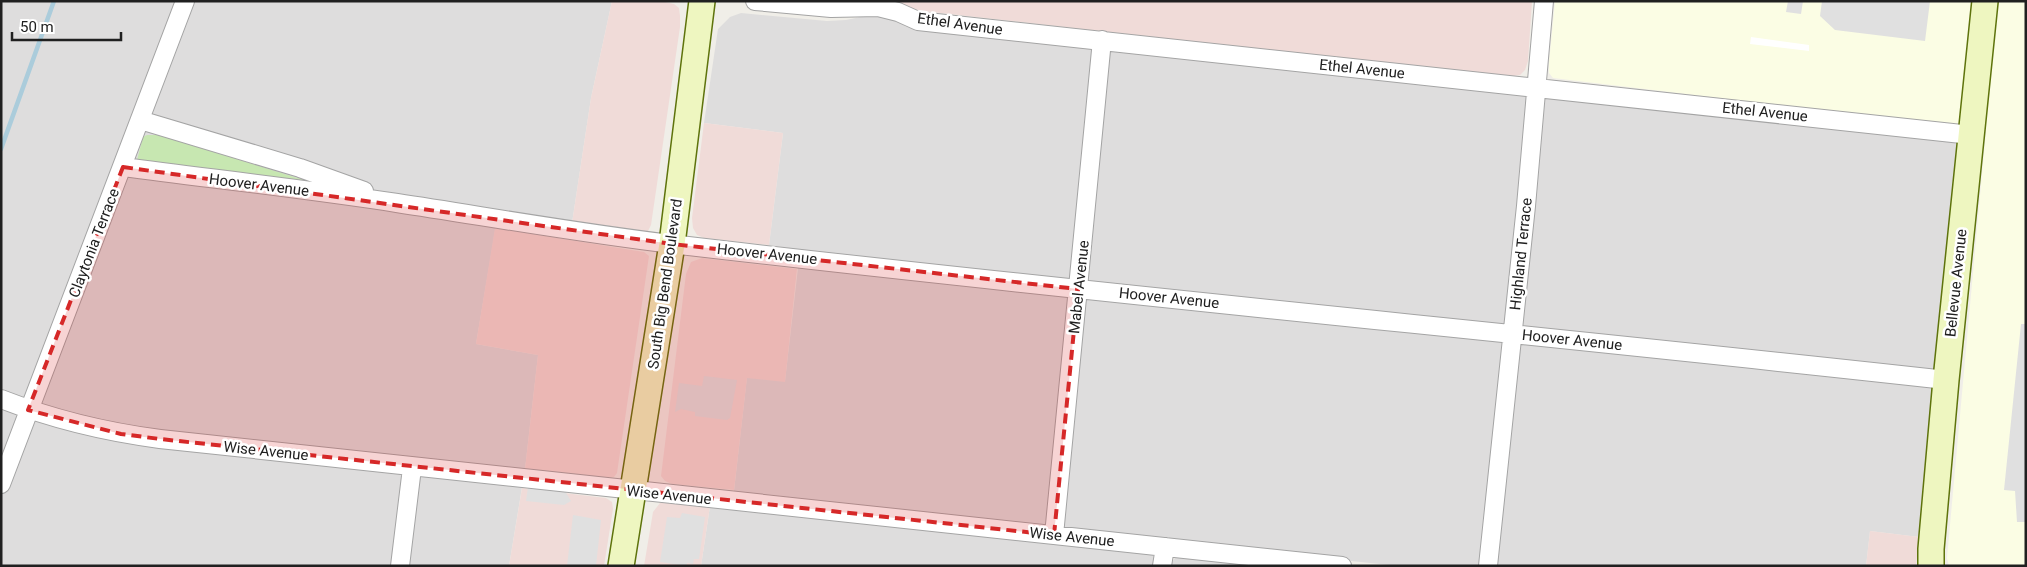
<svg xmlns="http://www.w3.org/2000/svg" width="2027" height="567" viewBox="0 0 2027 567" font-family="Roboto,sans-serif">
<rect width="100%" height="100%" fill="#f0eee8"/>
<!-- residential -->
<path fill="#dedddd" d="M1 1H612L591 98 572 223 498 213 476 344 538 355 525 469 509 566H1Z
M741 13 827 21 846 20 880 13 888 14 905 26 918 30 1949 138 1956 144 1957 149 1919 537 1870 531 1866 566H1399L1161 541 1157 566H701L710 506 732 508 747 377 785 381 800 250 769 245 783 133 704 123 718 29 730 17Z
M1182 556 1278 566H1169L1175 558Z"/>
<!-- commercial -->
<path fill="#f0dbd8" d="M612 1H661L674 4 679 8 680 16V27L651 225 648 231 640 232 572 223 591 98Z
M878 1H1532L1528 61 1525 70 1520 75 1507 77 923 11Z
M704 123 783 133 769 245 704 238 697 235 693 228 692 218Z
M495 228 644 252 649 256 617 473 614 477 608 478 525 469 538 355 476 344Z
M702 258 797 269 785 382 747 378 734 490 672 484 665 481 661 476 686 274 691 262Z
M522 488 606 498 612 502 613 509 604 566H509Z
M667 502 710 506 701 566H644L653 512 660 503Z
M1870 531 1919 537 1916 566H1866Z"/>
<!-- education -->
<path fill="#fbfde4" d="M1555 1H2026V566H1949L1947 558 1986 130 1553 78 1549 73V63Z"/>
<!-- grass -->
<path fill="#c7e7b1" d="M147 135H159L304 180 302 183 137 160 143 137Z"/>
<!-- parking -->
<path fill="#e0e0e0" d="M1788 1H1803L1801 14 1786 12Z
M1822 1H1930L1925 41 1835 30 1820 16Z
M2021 324H2026V522H2017L2015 491 2004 490Z
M704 376 737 380 730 418 727 420 695 416V412L681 409 675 412 679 383 702 386Z
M528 487 565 491 571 501 564 505 526 501Z
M682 513 705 517 699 559H694L693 564 687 563V566L660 562 667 517 680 518Z
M573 515 601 520 596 566H567Z"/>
<!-- pier -->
<path fill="#fff" d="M1751 37 1809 45V51L1750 44Z"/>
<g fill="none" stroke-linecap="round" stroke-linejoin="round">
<!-- stream -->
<path stroke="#abccdb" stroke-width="4.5" d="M1 149 54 1"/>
<defs>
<path id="street" d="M755 1 831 8 878 7 898 12 918 21 1971 135
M140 120 300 168 364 191
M123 167C214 179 306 189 397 203 489 217 579 233 671 244 1095 294 1521 333 1946 380
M1 399C52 419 106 432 160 439L1342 566
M1 484 185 1
M1054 535 1102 40
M400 566 412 468
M1162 566 1165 547
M1488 566 1526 206 1544 1"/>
<path id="secondary" d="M621 566 672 244 702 1
M1931 566V549L1946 380 1985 1"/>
</defs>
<!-- street casing -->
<use href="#street" stroke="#a4a4a4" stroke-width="20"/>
<!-- secondary casing -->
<use href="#secondary" stroke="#5e730c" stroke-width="28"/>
<!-- street -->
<use href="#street" stroke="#fff" stroke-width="18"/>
<!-- secondary -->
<use href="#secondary" stroke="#eef6c0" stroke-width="25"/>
</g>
<!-- marked area -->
<path fill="#d62828" fill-opacity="0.2" stroke="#d62828" stroke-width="4" stroke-dasharray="10 6" stroke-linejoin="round" d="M123 167 672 244 1078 289 1054 535 160 439 121 434 28 410Z"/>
<g text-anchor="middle" stroke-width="5" stroke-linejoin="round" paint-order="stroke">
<!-- street labels -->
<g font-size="15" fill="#202020" stroke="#fff">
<text transform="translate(960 24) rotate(8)" y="5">Ethel Avenue</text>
<text transform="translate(1362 69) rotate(6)" y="5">Ethel Avenue</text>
<text transform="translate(1765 112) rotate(6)" y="5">Ethel Avenue</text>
<text transform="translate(259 185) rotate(7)" y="5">Hoover Avenue</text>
<text transform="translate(94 243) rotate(-69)" y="5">Claytonia Terrace</text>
<text transform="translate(767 254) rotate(6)" y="5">Hoover Avenue</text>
<text transform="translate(1521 254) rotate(-84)" y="5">Highland Terrace</text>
<text transform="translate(1956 283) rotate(-84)" y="5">Bellevue Avenue</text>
<text transform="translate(665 284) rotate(-82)" y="5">South Big Bend Boulevard</text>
<text transform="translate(1079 287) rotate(-84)" y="5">Mabel Avenue</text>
<text transform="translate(1169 298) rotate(6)" y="5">Hoover Avenue</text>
<text transform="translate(1572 340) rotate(6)" y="5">Hoover Avenue</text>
<text transform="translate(266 451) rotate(6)" y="5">Wise Avenue</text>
<text transform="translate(669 495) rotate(6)" y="5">Wise Avenue</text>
<text transform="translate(1072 537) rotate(6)" y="5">Wise Avenue</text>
</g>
</g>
<!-- border -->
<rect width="2027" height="567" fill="none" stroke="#202020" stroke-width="5"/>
<!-- scale -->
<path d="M12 32v8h109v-8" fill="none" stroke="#202020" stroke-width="2.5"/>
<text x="20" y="32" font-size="15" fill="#202020" stroke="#ffffff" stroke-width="4" paint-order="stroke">50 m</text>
</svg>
